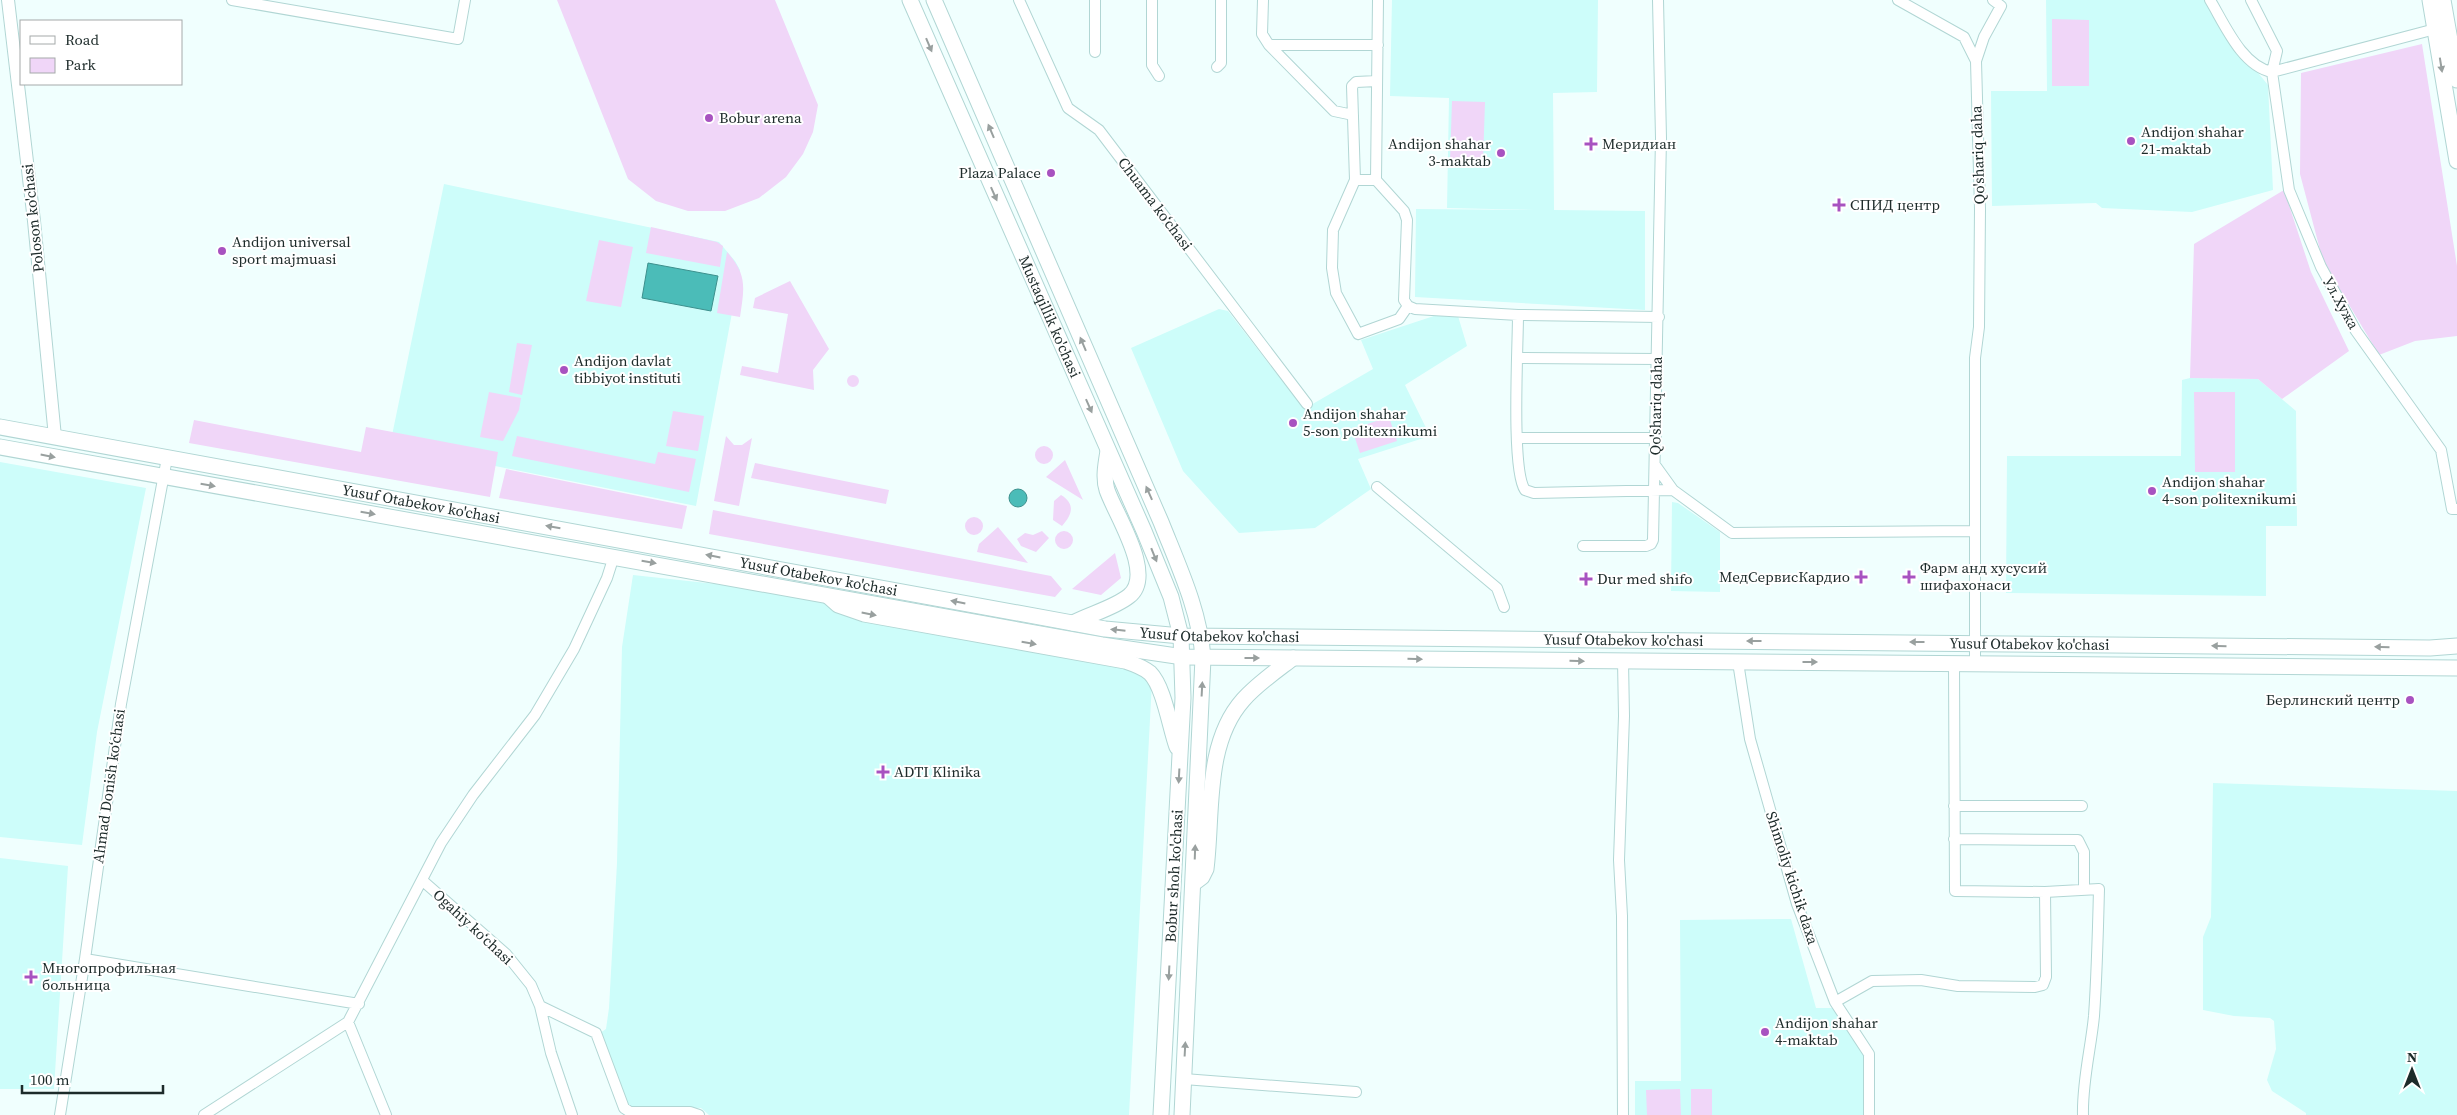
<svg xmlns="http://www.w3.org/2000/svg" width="2457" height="1115" viewBox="0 0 2457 1115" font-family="'Source Serif 4',serif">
<rect width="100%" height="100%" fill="#f0fffe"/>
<!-- built -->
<path fill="#cdfdfa" d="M1392 0H1598L1597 92 1553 93 1554 210 1645 211V310L1415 297 1416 209 1534 210 1447 208 1449 98 1390 96Z
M2046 0H2210L2227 35 2268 85 2273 190 2192 212 2102 208 2096 203 1992 206 1991 91H2047Z
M444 184 719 242 735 261 740 270 696 506 390 445Z
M1219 309 1228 311 1304 409 1373 369 1361 340 1443 313 1458 316 1467 346 1405 385 1430 436 1358 459 1371 489 1315 528 1239 533 1183 471 1131 348Z
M2190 378 2258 379 2296 411 2297 526H2266V596L2006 593 2007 456H2181L2182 380Z
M0 462 146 488 97 732 82 845 0 837Z
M1672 502 1678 503 1720 532V592L1671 591Z
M633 575 762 589 1128 664 1152 682 1129 1115H709L701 1108 625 1106 600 1033 606 1029 609 1008 617 863 622 647Z
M2213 783 2457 791V1115H2306V1113L2272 1091 2267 1080 2276 1049 2274 1021 2270 1018 2234 1016 2203 1010V937L2211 917Z
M0 858 68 866 54 1089H0Z
M1791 919 1816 1008H1835L1864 1056V1115H1635V1081H1681L1680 920Z"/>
<!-- green -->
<path fill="#f0d6f8" d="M557 0H775L818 105 813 132 803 154 786 177 759 198 725 211H688L656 201 628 179Z
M2052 19 2089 20V86H2052Z
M2422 44 2457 266V336L2415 341 2379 355 2323 261 2300 174 2301 73Z
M1452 101 1485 102 1483 162 1450 161Z
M2284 190 2311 272 2349 351 2282 399 2258 379 2190 378 2194 244Z
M651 227 717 242 723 246 720 267 646 253Z
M599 240 633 247 621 307 586 301Z
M727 252C748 275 744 289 740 317L717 313Z
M790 281 829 349 813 370 814 390 740 375 742 366 778 373 788 314 753 308 755 298Z
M517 343 532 345 522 395 509 392Z
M847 381a6 6 0 1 1 12 0a6 6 0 1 1-12 0Z
M489 392 521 398 519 410 503 441 480 437Z
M2194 392H2235V472H2195Z
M673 411 704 416 698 451 666 446Z
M1389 417 1397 441 1360 453 1352 429Z
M194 420 361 452 366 427 498 452 490 497 189 443Z
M517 436 655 464 658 452 696 459 689 492 512 456Z
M726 436 734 445H742L752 438 739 506 714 501Z
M1035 455a9 9 0 1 1 18 0a9 9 0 1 1-18 0Z
M1065 460 1083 500 1046 477Z
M755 463 889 490 886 504 751 478Z
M506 469 687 506 682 529 499 498Z
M1061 495C1076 504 1072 515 1062 526L1053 520 1054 501Z
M713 510 1051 576 1062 589 1055 597 709 534Z
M965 526a9 9 0 1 1 18 0a9 9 0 1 1-18 0Z
M998 527 1028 563 977 552 979 544Z
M1042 531 1049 538 1036 552 1021 546 1017 539 1025 533 1033 535Z
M1055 540a9 9 0 1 1 18 0a9 9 0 1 1-18 0Z
M1115 553 1121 578 1101 595 1072 589Z
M1680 1089 1681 1115H1647L1646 1090Z
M1691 1089H1712V1115H1691Z"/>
<!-- water -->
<path fill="#4bbcb8" stroke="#3d908d" d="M648 263 718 276 711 311 642 298Z
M1009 498a9 9 0 1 1 18 0a9 9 0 1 1-18 0Z"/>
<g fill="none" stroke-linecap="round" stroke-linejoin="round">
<defs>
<path id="minor" d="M232 0 458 39 465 0
M1019 0 1068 108 1099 130 1307 404
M1095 0V52
M1152 0V65L1159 76
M1263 0 1262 34 1269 45 1334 111 1353 115
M1378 0 1376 180 1404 211 1407 220 1404 300 1408 306 1415 309 1518 315 1659 317
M1898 0 1964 37 1976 61 1980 209 1979 327 1975 358V664
M2210 0C2225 25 2242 66 2272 72L2439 28
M2251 0 2277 51 2272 72 2289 190 2321 267 2356 331 2441 450 2452 509H2457
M1269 45H1378
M1976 61 1984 37 2001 6 1993 0
M1217 67 1221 63V0
M1355 180 1333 230 1332 268 1336 293 1358 334 1399 319 1408 306
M1376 180H1355L1352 86 1356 82 1377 81
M1518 315C1518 347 1511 470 1525 490L1534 493 1673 490
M1518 358 1657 359
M1517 438H1656
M1655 465 1673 490 1732 533 1975 531
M1377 487 1497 588 1504 607
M1583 546H1646L1651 544 1653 540 1661 138 1658 0
M1623 661 1624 716 1619 860 1622 916 1623 1115
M1738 662 1750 739 1797 904 1835 1002 1869 1054V1115
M1954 663 1955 891 2045 892 2099 889C2098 931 2097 973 2094 1016 2091 1048 2082 1082 2083 1115
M1954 806H2082
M1954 839 2078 840 2084 852V889
M423 881 506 954 531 985 540 1006 551 1053 572 1115
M85 959 359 1004
M1835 1002 1872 981 1921 980 1958 986 2035 987 2043 985 2046 977 2045 892
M540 1006 596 1033 624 1108 630 1112H690L699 1115
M348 1022 386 1115
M1184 1079 1356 1092
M60 1115 85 959 121 704 167 458
M204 1115 348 1022 441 843 473 795 535 715 574 649 607 578 614 556"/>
<path id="tertiary" d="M8 0 34 221 55 437"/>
<g id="primary">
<path id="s1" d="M910 0 1144 531 1171 597 1181 636 1183 698 1161 1115"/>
<path d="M934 0 1161 522C1178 565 1200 611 1203 658L1182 1115"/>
<path d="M2430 0 2457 161"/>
<path d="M2443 0 2457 80"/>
<path id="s2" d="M0 427 1105 629 1181 636 2430 648 2457 646"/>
<path d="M0 447 1102 645 1183 657 2457 668"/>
<path d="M829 597 838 605 864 614 1125 661C1134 664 1143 667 1150 673 1164 687 1170 728 1177 747"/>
<path d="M1073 623C1090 614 1114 608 1129 596 1156 575 1115 514 1107 490 1103 478 1106 463 1108 451"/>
<path d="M1194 883 1202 877 1206 869C1213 814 1204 744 1243 700 1257 684 1276 671 1293 658"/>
</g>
</defs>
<!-- minor casing -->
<use href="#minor" stroke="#b1d6d4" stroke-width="12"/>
<!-- tertiary casing -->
<use href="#tertiary" stroke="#b1d6d4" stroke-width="14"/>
<!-- primary casing -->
<use href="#primary" stroke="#b1d6d4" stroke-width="17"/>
<!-- minor -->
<use href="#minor" stroke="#fff" stroke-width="10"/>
<!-- tertiary -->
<use href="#tertiary" stroke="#fff" stroke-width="12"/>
<!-- primary -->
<use href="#primary" stroke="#fff" stroke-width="15"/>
</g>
<!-- one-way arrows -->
<defs><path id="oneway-solid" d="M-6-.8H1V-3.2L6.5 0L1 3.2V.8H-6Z" transform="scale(1.25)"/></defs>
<g fill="#99a09f">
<use href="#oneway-solid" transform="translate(929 45) rotate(67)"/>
<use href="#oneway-solid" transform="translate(2441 65) rotate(81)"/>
<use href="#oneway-solid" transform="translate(991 131) rotate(-113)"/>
<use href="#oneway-solid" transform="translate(994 194) rotate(66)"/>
<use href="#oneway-solid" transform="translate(1083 344) rotate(-113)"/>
<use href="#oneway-solid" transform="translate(1089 406) rotate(66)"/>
<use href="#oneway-solid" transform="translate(48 456) rotate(11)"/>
<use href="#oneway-solid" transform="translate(208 485) rotate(10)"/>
<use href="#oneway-solid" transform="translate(1149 493) rotate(-114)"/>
<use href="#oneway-solid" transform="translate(368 513) rotate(10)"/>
<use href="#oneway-solid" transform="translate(553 527) rotate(-170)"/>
<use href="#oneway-solid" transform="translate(1154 555) rotate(68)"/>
<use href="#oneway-solid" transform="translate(713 556) rotate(-169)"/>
<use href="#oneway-solid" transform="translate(649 562) rotate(10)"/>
<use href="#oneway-solid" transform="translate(958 602) rotate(-169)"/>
<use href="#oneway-solid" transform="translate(869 614) rotate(11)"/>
<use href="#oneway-solid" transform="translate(1118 630) rotate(-174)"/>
<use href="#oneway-solid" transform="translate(1754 641) rotate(-180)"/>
<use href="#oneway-solid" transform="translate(1917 642) rotate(-180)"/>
<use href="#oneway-solid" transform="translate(1029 643) rotate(10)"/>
<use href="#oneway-solid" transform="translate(2219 646) rotate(-179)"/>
<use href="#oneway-solid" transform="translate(2382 647) rotate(-179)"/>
<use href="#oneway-solid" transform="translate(1252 658)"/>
<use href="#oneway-solid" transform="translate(1415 659) rotate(1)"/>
<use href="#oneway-solid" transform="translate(1577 661) rotate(1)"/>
<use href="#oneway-solid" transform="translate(1810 662)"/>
<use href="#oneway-solid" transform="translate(1202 689) rotate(-87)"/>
<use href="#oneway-solid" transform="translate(1179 776) rotate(93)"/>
<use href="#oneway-solid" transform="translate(1195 852) rotate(-88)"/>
<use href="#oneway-solid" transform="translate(1169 973) rotate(93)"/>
<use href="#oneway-solid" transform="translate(1185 1049) rotate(-87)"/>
</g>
<!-- markers -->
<g fill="#a852c0" stroke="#fff" stroke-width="2">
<circle cx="709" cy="118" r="5"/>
<circle cx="2131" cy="141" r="5"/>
<path d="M1588.5 136.5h5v5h5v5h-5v5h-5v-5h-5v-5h5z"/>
<circle cx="1501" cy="153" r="5"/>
<circle cx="1051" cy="173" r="5"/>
<path d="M1836.5 197.5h5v5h5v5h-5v5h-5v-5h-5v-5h5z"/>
<circle cx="222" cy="251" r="5"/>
<circle cx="564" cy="370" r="5"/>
<circle cx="1293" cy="423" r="5"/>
<circle cx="2152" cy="491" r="5"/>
<path d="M1858.5 569.5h5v5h5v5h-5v5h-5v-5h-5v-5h5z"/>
<path d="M1906.5 569.5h5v5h5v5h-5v5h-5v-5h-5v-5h5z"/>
<path d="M1583.5 571.5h5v5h5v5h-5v5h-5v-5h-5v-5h5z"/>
<circle cx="2410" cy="700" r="5"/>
<path d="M880.5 764.5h5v5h5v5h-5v5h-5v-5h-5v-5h5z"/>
<path d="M28.5 969.5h5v5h5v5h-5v5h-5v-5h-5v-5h5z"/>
<circle cx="1765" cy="1032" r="5"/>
</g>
<g text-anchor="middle" stroke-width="4" stroke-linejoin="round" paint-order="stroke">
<!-- poi labels -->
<g font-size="15" fill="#1d2b2a" stroke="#fff" text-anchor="start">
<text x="719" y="123">Bobur arena</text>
<text x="2141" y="137">Andijon shahar<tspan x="2141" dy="17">21-maktab</tspan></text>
<text x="1491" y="149" text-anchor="end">Andijon shahar<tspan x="1491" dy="17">3-maktab</tspan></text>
<text x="1602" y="149">Меридиан</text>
<text x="1041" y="178" text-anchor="end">Plaza Palace</text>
<text x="1850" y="210">СПИД центр</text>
<text x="232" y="247">Andijon universal<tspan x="232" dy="17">sport majmuasi</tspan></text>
<text x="574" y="366">Andijon davlat<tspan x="574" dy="17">tibbiyot instituti</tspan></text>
<text x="1303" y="419">Andijon shahar<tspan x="1303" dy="17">5-son politexnikumi</tspan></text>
<text x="2162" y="487">Andijon shahar<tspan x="2162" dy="17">4-son politexnikumi</tspan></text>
<text x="1920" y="573">Фарм анд хусусий<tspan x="1920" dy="17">шифахонаси</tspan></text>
<text x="1850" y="582" text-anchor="end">МедСервисКардио</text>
<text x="1597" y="584">Dur med shifo</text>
<text x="2400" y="705" text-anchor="end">Берлинский центр</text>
<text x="894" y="777">ADTI Klinika</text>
<text x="42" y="973">Многопрофильная<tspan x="42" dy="17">больница</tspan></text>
<text x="1775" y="1028">Andijon shahar<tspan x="1775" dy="17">4-maktab</tspan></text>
</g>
<!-- street labels -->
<g font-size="15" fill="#1d2b2a" stroke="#fff">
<text transform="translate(1978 155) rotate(-92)" y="5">Qo'shariq daha</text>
<text transform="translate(1155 204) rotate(53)" y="5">Chuama koʻchasi</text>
<text transform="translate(33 218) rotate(-96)" y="5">Poloson ko'chasi</text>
<text transform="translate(2341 303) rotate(61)" y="5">Ул.Хужа</text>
<text dy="5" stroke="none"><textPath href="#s1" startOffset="346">Mustaqillik ko'chasi</textPath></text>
<text transform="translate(1656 406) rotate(-89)" y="5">Qo'shariq daha</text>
<text dy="5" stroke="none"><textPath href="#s2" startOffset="428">Yusuf Otabekov ko'chasi</textPath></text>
<text dy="5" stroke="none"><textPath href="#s2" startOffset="832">Yusuf Otabekov ko'chasi</textPath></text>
<text dy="5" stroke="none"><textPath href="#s2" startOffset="1238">Yusuf Otabekov ko'chasi</textPath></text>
<text dy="5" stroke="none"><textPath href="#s2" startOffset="1642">Yusuf Otabekov ko'chasi</textPath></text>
<text dy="5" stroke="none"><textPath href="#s2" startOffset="2048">Yusuf Otabekov ko'chasi</textPath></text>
<text transform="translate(109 786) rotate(-82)" y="5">Ahmad Donish koʻchasi</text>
<text transform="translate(1174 876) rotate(-87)" y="5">Bobur shoh ko'chasi</text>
<text transform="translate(1792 878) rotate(72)" y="5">Shimoliy kichik daxa</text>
<text transform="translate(473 927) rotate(43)" y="5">Ogahiy koʻchasi</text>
</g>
</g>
<!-- legend -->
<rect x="20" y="20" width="162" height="65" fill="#ffffff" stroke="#a5aaaa"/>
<rect x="30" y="36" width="25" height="8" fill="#ffffff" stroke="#a5aaaa"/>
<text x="65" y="45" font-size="15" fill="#1d2b2a">Road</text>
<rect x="30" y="58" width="25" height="15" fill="#f0d6f8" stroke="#a5aaaa"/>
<text x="65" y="70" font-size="15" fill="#1d2b2a">Park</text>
<!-- north arrow -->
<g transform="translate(2412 1070)" stroke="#ffffff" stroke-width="4" paint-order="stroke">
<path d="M0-4L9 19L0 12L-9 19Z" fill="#1d2b2a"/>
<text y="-8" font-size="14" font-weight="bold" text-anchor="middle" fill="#1d2b2a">N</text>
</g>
<!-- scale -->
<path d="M22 1085v8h141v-8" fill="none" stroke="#1d2b2a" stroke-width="2.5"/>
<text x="30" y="1085" font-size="15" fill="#1d2b2a" stroke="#ffffff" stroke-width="4" paint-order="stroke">100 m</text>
</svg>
